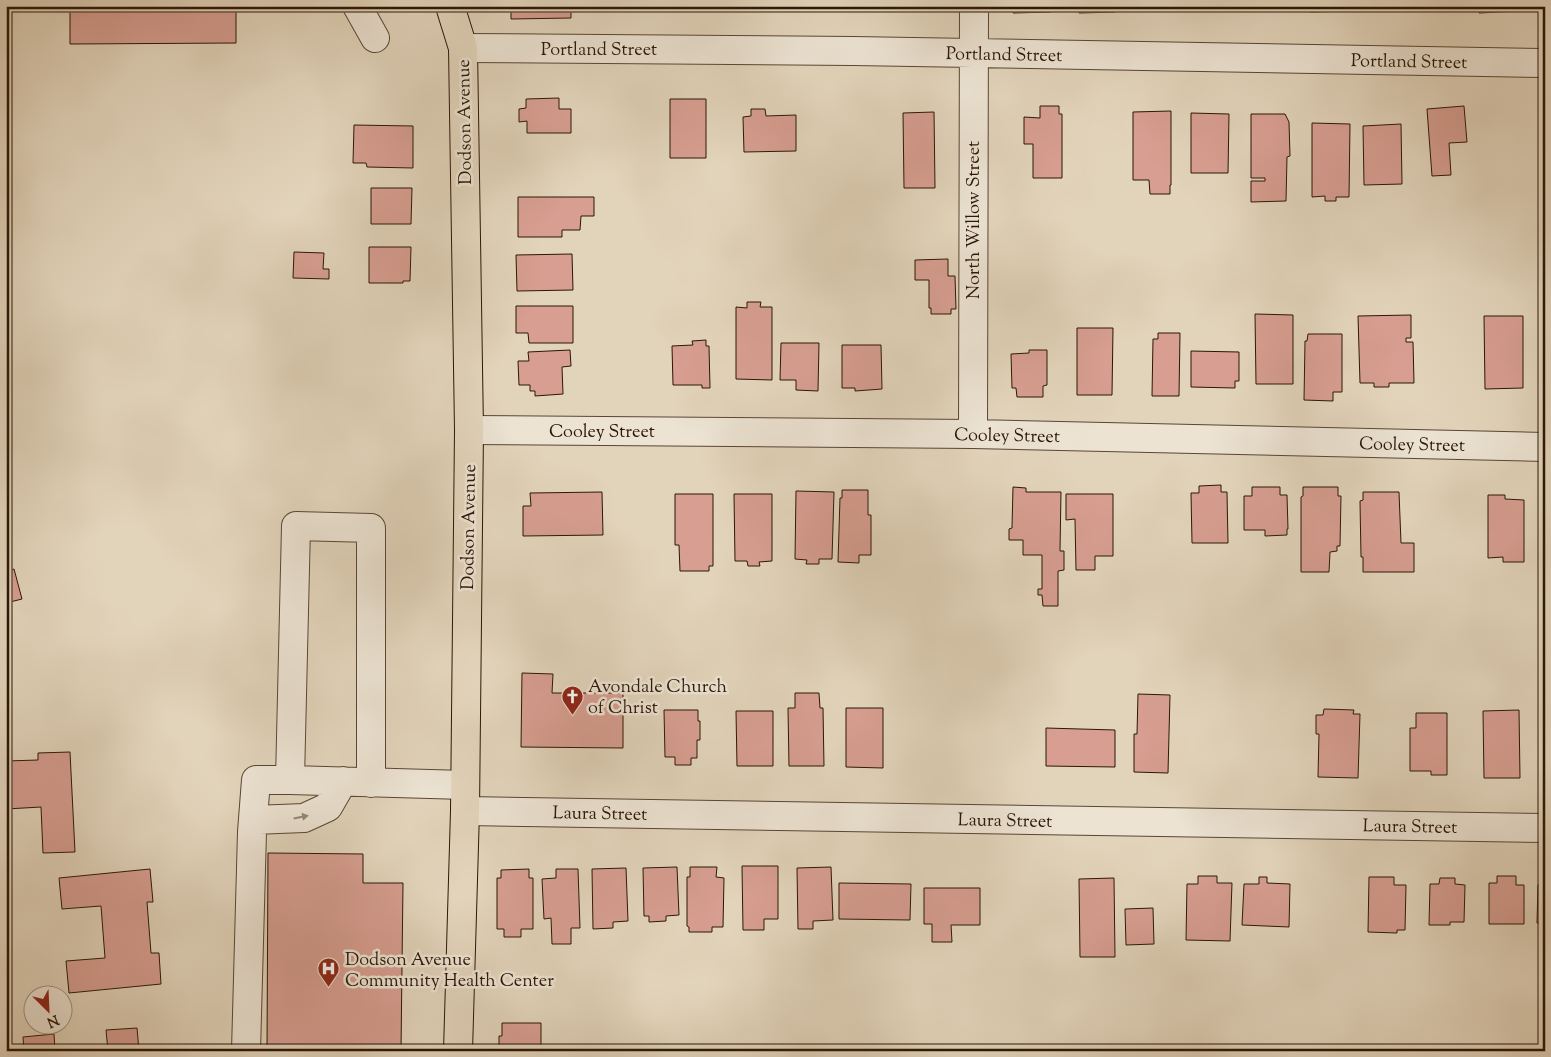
<svg xmlns="http://www.w3.org/2000/svg" width="1551" height="1057" viewBox="0 0 1551 1057" font-family="'Sorts Mill Goudy',serif">
<rect width="100%" height="100%" fill="#e2d4bb"/>
<filter id="stains"><feTurbulence type="fractalNoise" baseFrequency=".004" numOctaves="4"/><feColorMatrix values="0 0 0 0 .2 0 0 0 0 .09 0 0 0 0 .02 0 0 0 .5 -.17"/></filter>
<radialGradient id="worn" r=".72"><stop offset=".6" stop-color="#630" stop-opacity="0"/><stop offset="1" stop-color="#630" stop-opacity=".3"/></radialGradient>
<!-- building -->
<path fill="#d79e91" stroke="#2b1707" d="M70 6H236V43L70 44Z
M511 6H571V18L511 19Z
M731 6H767V7H731Z
M1013 6H1051V12L1013 13Z
M1079 6H1115V12L1079 13Z
M1310 6H1347V11L1310 12Z
M1479 6H1517L1518 11 1479 13Z
M559 98V109H571V133H527V121L519 122V109L526 108V99Z
M670 99H706V158H670Z
M1040 106H1059V114H1062V178H1033V144H1024V117L1040 118Z
M1464 106 1467 142 1449 143 1451 175 1432 176 1427 109Z
M751 109H765L766 116 796 115V151L744 152 743 117 751 116Z
M1171 111V185H1170V194H1150L1149 180H1133V112Z
M934 112 935 188H904L903 113Z
M1191 113 1229 114 1228 173H1191Z
M1251 114H1285L1289 122 1290 156 1287 157 1286 201 1251 202V181H1265V178H1251Z
M1312 123 1350 124 1349 197H1336V201H1325V196L1312 197Z
M1401 124 1402 184 1364 185 1363 126Z
M354 125 413 126V168L367 167 366 163H353Z
M371 188H412L411 224H371Z
M518 197H594V216H581L580 230H562V237H518Z
M369 247H411L410 281H403V283H369Z
M294 252 324 253 323 269H329V279L293 278Z
M572 254 573 290 517 291 516 255Z
M948 259V276H955L956 309H951V314H931V308H929V280H915V260Z
M747 302H761L760 307H772V380L736 379V307L747 308Z
M516 306H573V343H529L528 333H516Z
M1255 314 1293 315V384H1256Z
M1411 315V338H1406V342H1413L1414 383H1389V387H1374V383H1360L1358 316Z
M1484 316H1523V388L1485 389Z
M1077 328H1113L1112 395H1077Z
M1158 333H1180L1179 396H1152L1153 339H1158Z
M1308 334H1342V392H1333V401L1304 400 1305 341H1307Z
M706 340V346H709L710 388H702V385H673L672 346 693 345 692 341Z
M781 343H819L818 391 796 390V380H780Z
M842 345H881L882 389 855 391V388H842Z
M570 350 571 366 562 367 563 394 535 396V391H530V385H519L518 361H529L528 352Z
M1029 350H1047V385L1043 386V397H1017L1016 388H1012L1011 354 1029 353Z
M1191 351 1239 352V381H1235V388L1191 387Z
M1221 485V492H1227L1228 543H1192L1191 493H1199V486Z
M1013 487 1026 488V492H1061L1060 551H1064V570L1058 571V606H1043L1042 595H1038V589H1042V555H1023V540H1009V529L1012 528Z
M1252 487H1280V495H1287L1288 529H1287V535L1265 536V530H1244V496H1252Z
M1303 487H1338V496H1341L1340 546H1337V551L1330 552 1329 572H1301V497L1303 496Z
M842 490H868V515H871V555H859V563L838 562 840 498H842Z
M796 491 834 492 832 559H819V564H806L807 560 795 559Z
M602 492 603 535 523 536V506H531L530 493Z
M1363 492H1399L1401 543H1414V572H1363V557H1361L1360 501 1363 500Z
M675 494H713V566H709V571H680L679 545H675Z
M734 494H772V561L759 562 760 566H748L747 561H735Z
M1066 494H1113V556H1095V570H1076L1075 519 1066 520Z
M1488 495H1505V499L1524 500V562H1503V557L1488 558Z
M6 566 8 571 14 569 22 599 6 603Z
M522 673 553 674 552 693H623V748L521 747Z
M795 693H819L820 708H823L824 766H789L788 708H795Z
M1138 694 1170 695 1168 773 1134 772V734H1137Z
M846 708H883V768L846 767Z
M1324 709 1354 710 1353 714H1360L1358 778 1318 777 1319 734H1316V715H1323Z
M664 710H698V721H700V740H697V758H691V765H675V757H665Z
M1519 710 1520 778H1484L1483 711Z
M736 711H773V766H737Z
M1416 713H1447V775H1431V771H1410V728H1416Z
M1543 716H1545V769H1542Z
M1046 728 1115 730V767L1046 766Z
M70 752 75 852 43 853 41 807 6 809V761L38 760V753Z
M268 853 363 854V883H403L401 1051H267Z
M742 866H778V919H764V930H743Z
M677 867 679 915 666 916V921L649 922V916H644L643 868Z
M690 867H717L716 877 724 878 723 927H712V932H689V927L687 926V877H690Z
M831 867 833 920 813 921V929H798L797 868Z
M626 868 628 921 613 922V928L593 929 592 869Z
M150 869 153 902H147L151 953H159L161 984 69 993 66 961 105 958 101 906 62 909 59 878Z
M529 869V878H533V929H521V937H504V929H497V878H501V870Z
M556 869H578L580 928H571V944H552L551 918 544 919 542 879 556 878Z
M1198 876H1217V883H1232L1230 941 1186 940 1187 884H1198Z
M1497 876H1516V885H1524V924H1489V883H1497Z
M1259 877H1267V883L1290 884 1289 927 1242 925 1244 884H1259Z
M1369 877H1394V885H1406L1405 930H1397V933L1368 932Z
M1114 878 1115 957H1080L1079 879Z
M1440 878H1455V884L1465 885 1464 922H1450V925H1429L1430 884H1439Z
M1540 878H1545V924L1537 923 1538 885 1540 884Z
M839 883 911 884 910 920 839 919Z
M924 888H980V925H951L952 942H932V924H924Z
M1153 908 1154 944 1126 945 1125 909Z
M502 1023H541V1051H499V1036H502Z
M137 1028 139 1051H108L106 1030Z
M54 1034 55 1051H24L23 1037Z"/>
<g fill="none" stroke-linecap="round" stroke-linejoin="round">
<defs>
<path id="minor" d="M357 6 375 38
M463 48 853 51 1545 63
M469 430 973 434 1545 447
M973 434 974 6
M371 783V528L296 526 290 780C348 782 407 783 465 785
M465 811 1545 828
M253 820 304 818 328 807 343 781
M246 1051 252 832 256 780H290"/>
<path id="major" d="M450 6 463 48 469 430 465 811 458 1051"/>
</defs>
<!-- minor casing -->
<use href="#minor" stroke="#594634" stroke-width="30"/>
<!-- major casing -->
<use href="#major" stroke="#2b1707" stroke-width="30"/>
<!-- minor -->
<use href="#minor" stroke="#ece3d3" stroke-width="28"/>
<!-- major -->
<use href="#major" stroke="#e2d4bb" stroke-width="28"/>
</g>
<!-- one-way arrows -->
<defs><path id="oneway-solid" d="M-6-.8H1V-3.2L6.5 0L1 3.2V.8H-6Z" transform="scale(1.25)"/></defs>
<use fill="#958777" href="#oneway-solid" transform="translate(301 817) rotate(-11)"/>
<!-- icons -->
<defs>
<symbol id="church-pin" viewBox="-11 -11 22 30"><path d="M0 17L-7.5 6A9.5 9.5 0 1 1 7.5 6Z" fill="#8f2418" stroke="#ece3d3"/><path d="M-1.2-6h2.4v3.5h3.3v2.4h-3.3V6h-2.4V-.1h-3.3v-2.4h3.3Z" fill="#fff"/></symbol>
<symbol id="hospital-pin" viewBox="-11 -11 22 30"><path d="M0 17L-7.5 6A9.5 9.5 0 1 1 7.5 6Z" fill="#8f2418" stroke="#ece3d3"/><path d="M-5-5h3v3.5h4V-5h3V5h-3V1.5h-4V5h-3Z" fill="#fff"/></symbol>
</defs>
<g fill-rule="evenodd">
<use href="#church-pin" x="560" y="684" width="25" height="34"/>
<use href="#hospital-pin" x="316" y="956" width="25" height="34"/>
</g>
<g text-anchor="middle" stroke-width="5" stroke-linejoin="round" paint-order="stroke">
<!-- street labels -->
<g font-size="18" fill="#2b1707" stroke="#ece3d3">
<text x="599" y="55">Portland Street</text>
<text transform="translate(1004 54) rotate(1)" y="6">Portland Street</text>
<text transform="translate(1409 61) rotate(1)" y="6">Portland Street</text>
<text transform="translate(464 122) rotate(-91)" y="6">Dodson Avenue</text>
<text transform="translate(973 220) rotate(-90)" y="6">North Willow Street</text>
<text x="602" y="437">Cooley Street</text>
<text transform="translate(1007 435) rotate(1)" y="6">Cooley Street</text>
<text transform="translate(1412 444) rotate(1)" y="6">Cooley Street</text>
<text transform="translate(468 527) rotate(-89)" y="6">Dodson Avenue</text>
<text transform="translate(600 813) rotate(1)" y="6">Laura Street</text>
<text transform="translate(1005 820) rotate(1)" y="6">Laura Street</text>
<text transform="translate(1410 826) rotate(1)" y="6">Laura Street</text>
</g>
<!-- poi labels -->
<g font-size="18" fill="#2b1707" stroke="#ece3d3" text-anchor="start">
<text x="588" y="692">Avondale Church<tspan x="588" dy="21">of Christ</tspan></text>
<text x="345" y="965">Dodson Avenue<tspan x="345" dy="21">Community Health Center</tspan></text>
</g>
</g>
<!-- margin -->
<rect width="1551" height="1057" fill="none" stroke="#e2d4bb" stroke-width="25"/>
<rect x="8" y="8" width="1536" height="1042" fill="none" stroke="#2b1707" stroke-width="2.5"/>
<rect x="12" y="12" width="1526" height="1032" fill="none" stroke="#2b1707"/>
<!-- north arrow -->
<g transform="translate(48 1010) rotate(156)"><circle r="24" fill="#ece3d3" stroke="#9f9181"/>
<path d="M0-4L9 19L0 12L-9 19Z" fill="#8f2418"/>
<text y="-8" font-size="14" font-weight="bold" text-anchor="middle" fill="#2b1707">N</text>
</g>
<rect width="100%" height="100%" filter="url(#stains)"/>
<rect width="100%" height="100%" fill="url(#worn)"/>
</svg>
